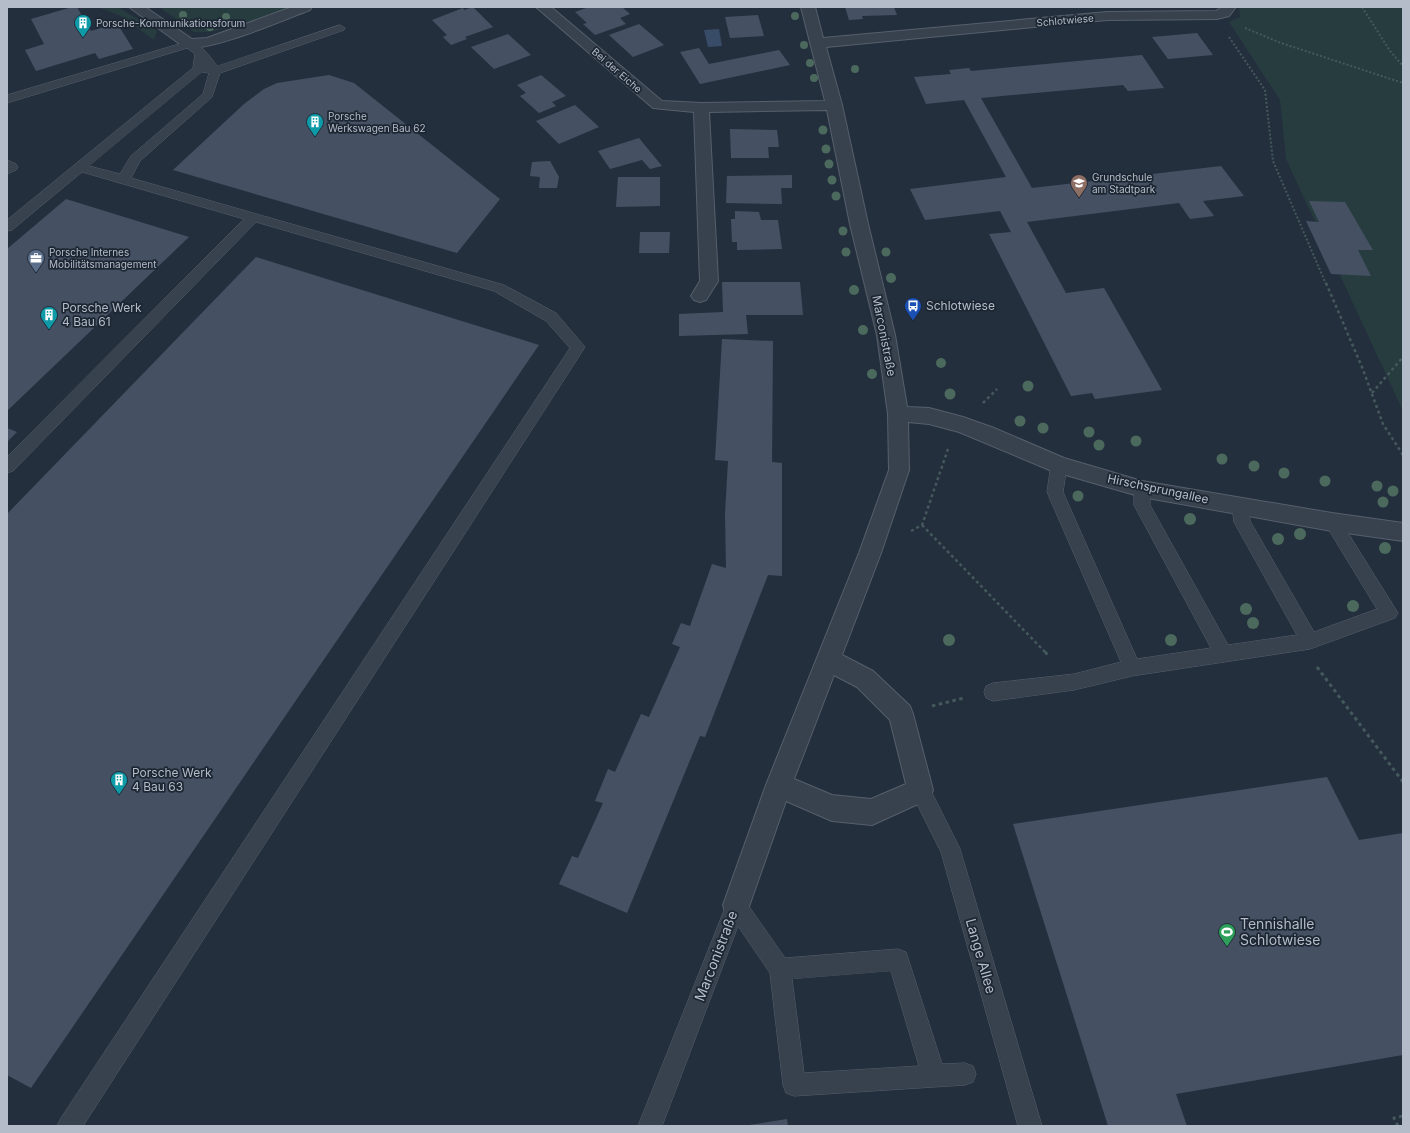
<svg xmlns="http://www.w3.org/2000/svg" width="1410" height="1133" viewBox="0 0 1410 1133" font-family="Inter,sans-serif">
<rect width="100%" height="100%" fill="#242f3e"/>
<!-- green -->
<path fill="#263c3f" d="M98 7H118L157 31 154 40 121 16Z
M159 7H292L245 24 210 32H194Z
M1239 7H1403V411L1286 159 1280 100 1229 22 1240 17Z"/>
<!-- water -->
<path fill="#394c67" d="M719 29 722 46 708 47 704 30Z"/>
<!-- building -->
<path fill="#455162" d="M72 7H77L91 31 117 23 133 49 99 59 95 53 36 71 25 50 44 44 31 19Z
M473 7 493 27 465 37 467 39 451 45 443 37 447 35 432 20 463 8 464 10Z
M589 7H622L630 14 620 18 626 24 595 35 583 24 587 23 575 12Z
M845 7H894L897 15 862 16 863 19 849 20Z
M758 15 764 36 730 38 725 17Z
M639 24 664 45 633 57 609 35Z
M1197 33 1213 55 1168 59 1152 37Z
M508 34 531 55 494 69 471 47Z
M699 48 709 64 779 50 790 65 700 84 680 52Z
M1142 55 1164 88 1128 91 1123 85 981 98 1032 188 1221 166 1244 196 1203 201 1214 216 1190 219 1179 203 1027 222 1066 293 1104 288 1162 390 1095 399 1092 393 1071 396 989 234 1011 232 1000 211 925 220 910 189 1006 177 964 100 926 104 914 77 951 74 949 70 969 68 971 71Z
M329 75 354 83 500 199 457 253 173 170 244 104 264 89 277 83Z
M541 75 566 96 552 102 556 106 539 113 520 96 526 93 517 85Z
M575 105 599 127 559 144 536 121Z
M730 129 777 130 779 147H768L769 158H731Z
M639 138 662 166 650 169 642 160 610 169 598 151Z
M550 161 559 177 557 188H539L540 177 530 176 532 162Z
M792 175V188H781L782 204 726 203 727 176Z
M618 177H660V206L616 207Z
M66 199 189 237 7 411V249Z
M1309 201 1345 202 1373 250H1358L1371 276 1331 274 1306 221 1319 222Z
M735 211 759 212 761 220H778L782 249 737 250V242H732L731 219H735Z
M640 232H670L669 253H639Z
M256 257 539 345 31 1088 7 1075V514Z
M722 282H800L803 315H746L748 334 679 336V314L723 312Z
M722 339 773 341 772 462 782 463V576L768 575 705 737 700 736 627 913 559 884 572 856 578 858 603 803 595 801 608 769 615 772 641 714 649 717 680 647 672 644 681 623 690 626 712 564 726 568 725 514 728 461 715 460Z
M7 428 17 432 7 442Z
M1327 777 1359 840 1403 833V1055L1176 1094 1187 1126H1108L1013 824Z
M787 1119 788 1126H750L749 1125Z"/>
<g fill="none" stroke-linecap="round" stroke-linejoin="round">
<defs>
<path id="service" d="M340 25 345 28 344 30 220 73 212 97 140 161 131 178 504 285 556 313 585 347 83 1126H57L61 1118 570 348 546 321 494 291 256 222 13 471 7 473V457L244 219 82 172 12 230 7 231V220L193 68 195 54 187 48 7 103V95L189 41C202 44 210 57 217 66ZM202 72 209 73 203 94 131 156 120 174 89 166Z
M7 160 16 164 18 167 16 170 7 174Z
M1059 459 1065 461 1067 465 1063 492 1137 659 1211 648 1134 505V489L1136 484 1142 482 1148 484 1150 489V505L1228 645 1297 635 1234 522 1232 506 1234 501 1240 499 1246 501 1248 506 1250 521 1314 632 1377 609 1324 522 1326 517 1332 515 1338 517 1398 613 1395 618 1310 649 1132 676 1074 690 993 701 986 698 984 692 986 686 993 683 1074 674 1121 662 1047 492 1051 465 1053 461Z
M920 780 927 783 960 849 1042 1126H1018L941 852 910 790 913 783Z
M736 895 743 898 785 958 898 949 906 952 942 1064 965 1063 973 1066 976 1074 973 1082 965 1085 794 1096 786 1093 783 1085 770 973 738 926 662 1126H638L729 898ZM891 971 919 1066 804 1073 792 979Z"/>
<path id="minor" d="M129 7H145L192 39 207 38 292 7H312L310 10C283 20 208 53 184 47Z
M536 7H551L662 101 701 103 825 101 801 7H815L823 38 1107 12 1216 11 1222 7H1236L1229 16 1217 19 1107 20 826 47 842 105 868 224 895 335 907 407 929 408 963 417 994 428 1064 458 1142 481 1332 513 1403 523V541L1332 531 1142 497 1052 471 959 432 929 424 908 422 909 470 881 553 842 655 873 671 910 706 913 714 933 790 929 799 872 825 832 821 786 801 746 915 736 918 726 915 723 905 766 785 859 553 889 470 888 414 877 335 850 224 827 110 709 112 718 281 706 300 700 302 694 300 691 296 700 281 694 112 653 108ZM834 675 857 687 890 720 906 784 871 799 832 795 794 779Z"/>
</defs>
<!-- service casing -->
<use href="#service" stroke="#565f6c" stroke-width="1"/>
<!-- minor casing -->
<use href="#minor" stroke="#565f6c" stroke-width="2"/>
<!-- path-far2 -->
<path stroke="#44595c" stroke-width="2" stroke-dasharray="2 2" stroke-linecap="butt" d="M1362 7 1390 51 1403 66
M1245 28 1281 43 1403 83
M1229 37 1265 90 1273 161 1326 284"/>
<!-- path-far1 -->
<path stroke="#44595c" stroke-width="2.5" stroke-dasharray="3 3" stroke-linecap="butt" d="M1326 283 1362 367 1383 424 1403 455
M1372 393 1403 357
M983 403 997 389
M922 525 1046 653
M911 531 922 525 948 449"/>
<!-- path -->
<path stroke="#44595c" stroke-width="3" stroke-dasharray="3.5 3.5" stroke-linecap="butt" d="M1045 652 1048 655
M1317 667 1403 782
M932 706 964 698
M1398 1126 1394 1118 1403 1116"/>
<!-- service -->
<use href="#service" fill="#38414e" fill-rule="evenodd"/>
<!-- minor -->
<use href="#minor" fill="#38414e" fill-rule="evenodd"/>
</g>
<!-- trees -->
<g fill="#4b6a5d">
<circle cx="183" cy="15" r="4"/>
<circle cx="795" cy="16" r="4"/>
<circle cx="226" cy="17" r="4"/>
<circle cx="210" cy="27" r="4"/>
<circle cx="804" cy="45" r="4"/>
<circle cx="810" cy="63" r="4"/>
<circle cx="855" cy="69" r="4"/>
<circle cx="814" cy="78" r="4"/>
<circle cx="823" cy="130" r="4.5"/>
<circle cx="826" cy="149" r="4.5"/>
<circle cx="829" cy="164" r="4.5"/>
<circle cx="832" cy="180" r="4.5"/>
<circle cx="836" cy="196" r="4.5"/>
<circle cx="843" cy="231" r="4.5"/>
<circle cx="846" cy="252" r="4.5"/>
<circle cx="886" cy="252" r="4.5"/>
<circle cx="891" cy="278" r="5"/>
<circle cx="854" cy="290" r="5"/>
<circle cx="863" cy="330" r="5"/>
<circle cx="941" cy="363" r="5"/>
<circle cx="872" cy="374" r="5"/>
<circle cx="1028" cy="386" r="5.5"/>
<circle cx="950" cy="394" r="5.5"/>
<circle cx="1020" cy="421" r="5.5"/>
<circle cx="1043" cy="428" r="5.5"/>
<circle cx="1089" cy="432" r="5.5"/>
<circle cx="1136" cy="441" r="5.5"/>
<circle cx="1099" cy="445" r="5.5"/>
<circle cx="1222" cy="459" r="5.5"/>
<circle cx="1254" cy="466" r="5.5"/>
<circle cx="1284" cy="473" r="5.5"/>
<circle cx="1325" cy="481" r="5.5"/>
<circle cx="1377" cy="486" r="5.5"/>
<circle cx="1393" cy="491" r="5.5"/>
<circle cx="1078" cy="496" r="5.5"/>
<circle cx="1383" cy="502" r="5.5"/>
<circle cx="1190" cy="519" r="6"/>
<circle cx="1300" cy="534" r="6"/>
<circle cx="1278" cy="539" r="6"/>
<circle cx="1385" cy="548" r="6"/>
<circle cx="1353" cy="606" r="6"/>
<circle cx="1246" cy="609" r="6"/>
<circle cx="1253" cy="623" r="6"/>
<circle cx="949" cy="640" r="6"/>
<circle cx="1171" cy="640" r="6"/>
</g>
<!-- icons -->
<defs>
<symbol id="building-pin" viewBox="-11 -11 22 30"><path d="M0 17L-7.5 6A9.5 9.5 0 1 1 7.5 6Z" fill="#0f9aa8" stroke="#1d2633"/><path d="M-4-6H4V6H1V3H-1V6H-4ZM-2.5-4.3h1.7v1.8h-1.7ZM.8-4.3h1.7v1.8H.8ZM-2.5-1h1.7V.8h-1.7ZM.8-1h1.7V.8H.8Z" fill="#fff"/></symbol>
<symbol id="school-pin" viewBox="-11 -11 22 30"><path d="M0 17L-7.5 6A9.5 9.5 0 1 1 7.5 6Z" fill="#8d6e63" stroke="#1d2633"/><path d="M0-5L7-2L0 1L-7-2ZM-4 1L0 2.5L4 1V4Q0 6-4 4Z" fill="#fff"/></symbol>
<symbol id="office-pin" viewBox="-11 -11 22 30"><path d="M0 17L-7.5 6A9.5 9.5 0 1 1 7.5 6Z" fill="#5c6f8a" stroke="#1d2633"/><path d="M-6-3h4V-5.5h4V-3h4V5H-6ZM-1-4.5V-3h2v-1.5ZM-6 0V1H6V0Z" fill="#fff"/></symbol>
<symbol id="bus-pin" viewBox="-11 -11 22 30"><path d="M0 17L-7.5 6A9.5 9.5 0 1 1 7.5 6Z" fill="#1a4fb4" stroke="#1d2633"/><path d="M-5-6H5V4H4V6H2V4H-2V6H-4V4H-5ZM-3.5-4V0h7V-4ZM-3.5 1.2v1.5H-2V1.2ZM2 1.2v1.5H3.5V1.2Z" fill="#fff"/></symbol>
<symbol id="stadium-pin" viewBox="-11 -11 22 30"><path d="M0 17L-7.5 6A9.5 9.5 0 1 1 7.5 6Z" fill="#2e9e5b" stroke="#1d2633"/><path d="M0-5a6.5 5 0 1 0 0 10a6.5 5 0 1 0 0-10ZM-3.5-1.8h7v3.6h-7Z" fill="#fff"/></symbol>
</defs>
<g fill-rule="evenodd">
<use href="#building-pin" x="73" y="13" width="20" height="27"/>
<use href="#building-pin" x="305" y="112" width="20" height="27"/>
<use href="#school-pin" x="1069" y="173" width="20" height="27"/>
<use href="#office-pin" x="26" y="248" width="20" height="27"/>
<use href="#bus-pin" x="903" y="296" width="20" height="27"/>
<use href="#building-pin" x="39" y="305" width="20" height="27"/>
<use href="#building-pin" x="109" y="770" width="20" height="27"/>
<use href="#stadium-pin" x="1217" y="922" width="20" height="27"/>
</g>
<g text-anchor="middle" stroke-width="3.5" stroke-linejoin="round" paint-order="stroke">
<!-- far-street labels -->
<g font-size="10" fill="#b4bcc9" stroke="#1d2633">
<text transform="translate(1065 20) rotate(-5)" y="4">Schlotwiese</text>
<text transform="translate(617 70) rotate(41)" y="4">Bei der Eiche</text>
</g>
<!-- far-poi labels -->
<g font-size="10" fill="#b4bcc9" stroke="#1d2633" text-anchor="start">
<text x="96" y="27">Porsche-Kommunikationsforum</text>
<text x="328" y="120">Porsche<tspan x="328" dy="12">Werkswagen Bau 62</tspan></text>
<text x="1092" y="181">Grundschule<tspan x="1092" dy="12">am Stadtpark</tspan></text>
<text x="49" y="256">Porsche Internes<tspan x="49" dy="12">Mobilitätsmanagement</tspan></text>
</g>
<!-- poi labels -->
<g font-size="12" fill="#b4bcc9" stroke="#1d2633" text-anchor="start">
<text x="926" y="310">Schlotwiese</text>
<text x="62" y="312">Porsche Werk<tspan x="62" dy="14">4 Bau 61</tspan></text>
<text x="132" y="777">Porsche Werk<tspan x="132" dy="14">4 Bau 63</tspan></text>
</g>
<!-- street labels -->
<g font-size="12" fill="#b4bcc9" stroke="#1d2633">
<text transform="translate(884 336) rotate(79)" y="4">Marconistraße</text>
<text transform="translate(1158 489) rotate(12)" y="4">Hirschsprungallee</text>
</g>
<!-- near-poi labels -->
<g font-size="14" fill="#b4bcc9" stroke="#1d2633" text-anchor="start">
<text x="1240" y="929">Tennishalle<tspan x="1240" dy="16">Schlotwiese</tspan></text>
</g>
<!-- near-street labels -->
<g font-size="14" fill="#b4bcc9" stroke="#1d2633">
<text transform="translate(716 956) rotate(-69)" y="5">Marconistraße</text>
<text transform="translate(981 956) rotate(74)" y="5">Lange Allee</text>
</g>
</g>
<!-- border -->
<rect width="1410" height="1133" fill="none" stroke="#b4bcc9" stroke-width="16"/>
</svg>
